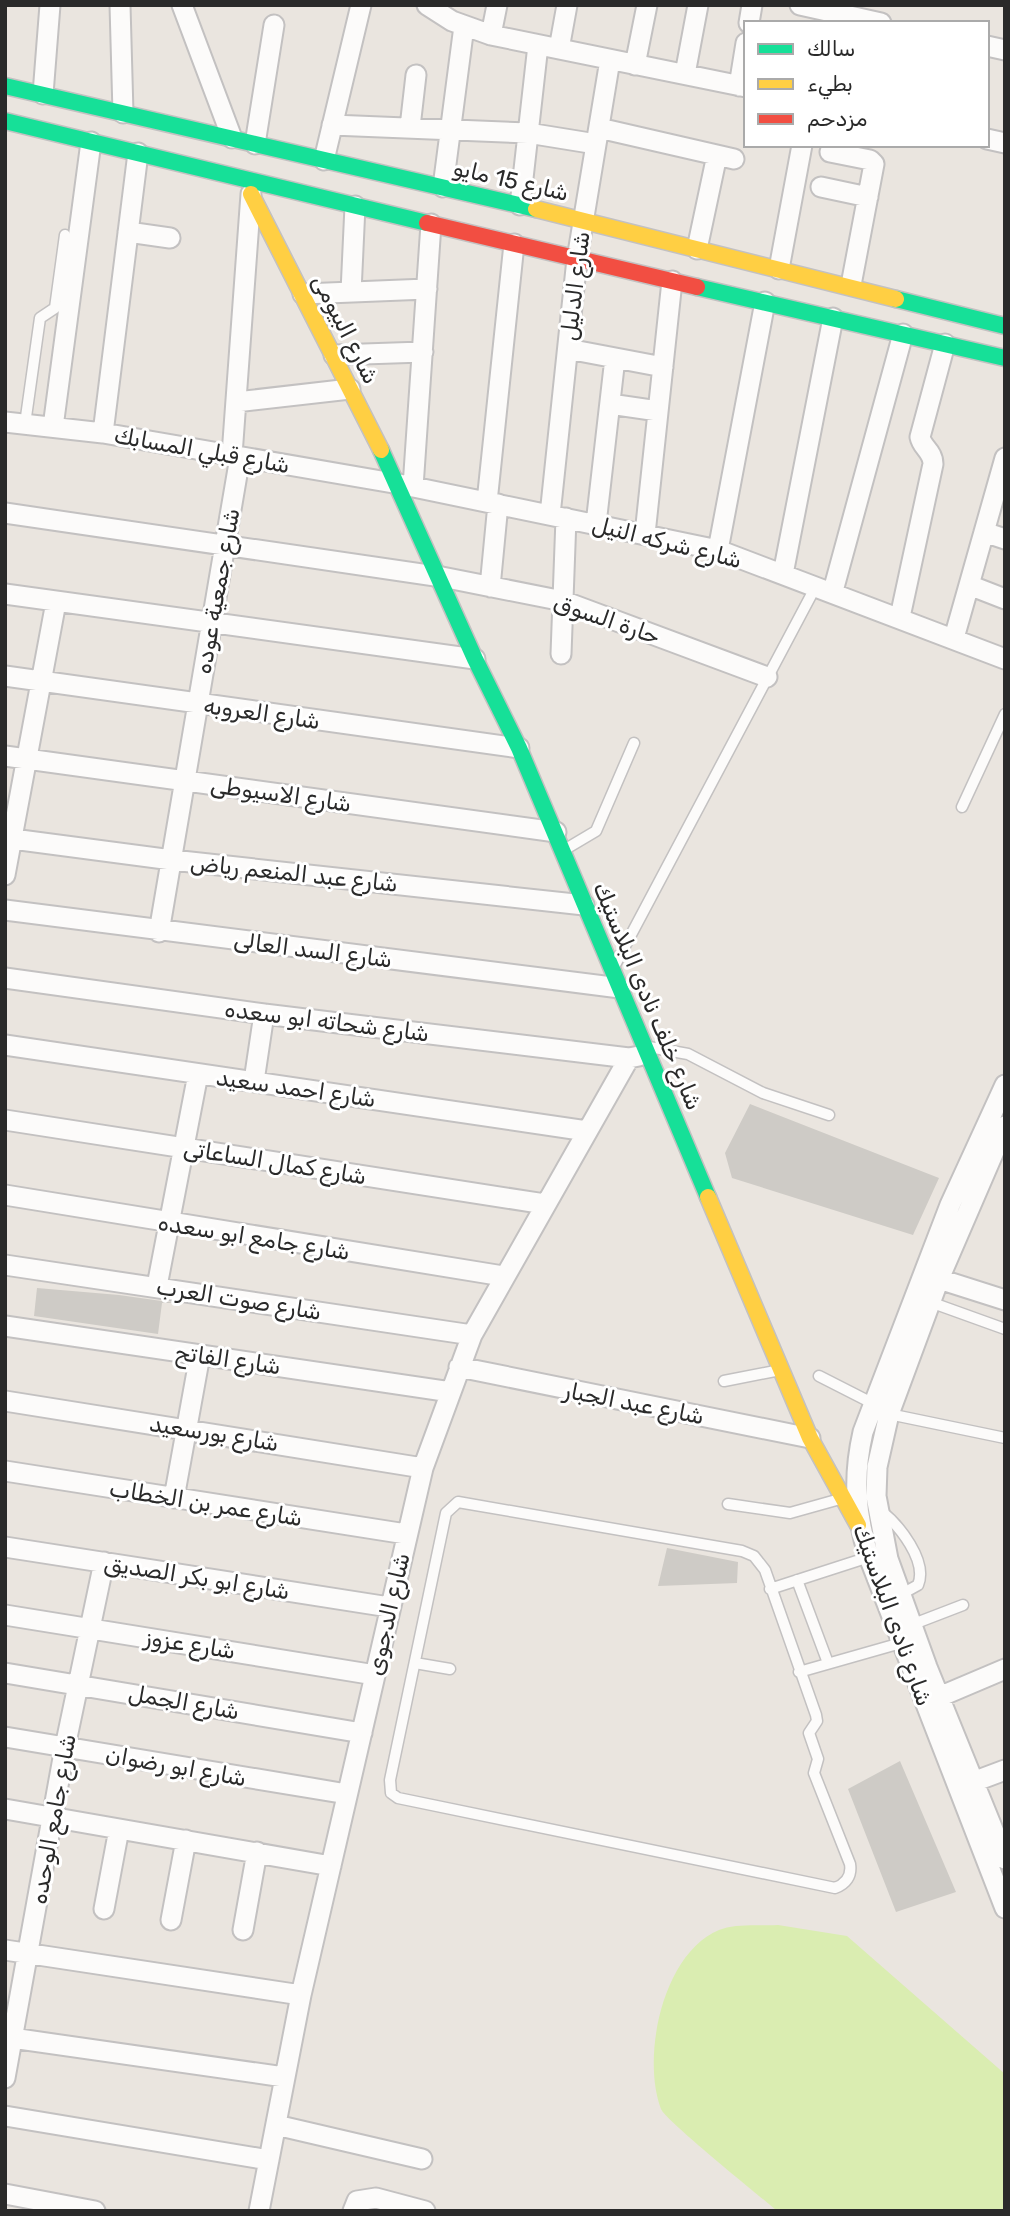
<svg xmlns="http://www.w3.org/2000/svg" width="1010" height="2216" viewBox="0 0 1010 2216" font-family="Rubik,'Noto Sans Arabic',sans-serif">
<rect width="100%" height="100%" fill="#eae5df"/>
<!-- pitch -->
<path fill="#daedb1" d="M778 1925 847 1936 1005 2074V2211H777C760 2196 666 2121 661 2109 641 2056 663 1953 719 1930 735 1923 761 1926 778 1925Z"/>
<!-- building -->
<path fill="#cecbc6" d="M750 1104 939 1178 913 1235 732 1178 725 1153Z
M37 1288 119 1295 176 1303H162L158 1334 34 1316Z
M667 1548 738 1562 737 1583 658 1586Z
M900 1761 956 1892 896 1912 848 1789Z"/>
<g fill="none" stroke-linecap="round" stroke-linejoin="round">
<defs>
<path id="lane" d="M25 424 40 318 55 308 65 235
M962 807 1005 714
M564 850 596 831 634 743
M615 965 816 586
M649 1047 688 1054 763 1093 829 1115
M930 1302 1005 1329
M819 1376 874 1404
M724 1381 780 1370
M889 1414 1005 1438
M458 1502 742 1551 754 1556 765 1570 816 1715 817 1721 809 1733 818 1759 814 1773 850 1864C852 1876 846 1884 835 1888L398 1798 391 1793 390 1780 446 1513Z
M728 1504 790 1513 840 1499
M881 1511C899 1525 928 1561 918 1585L900 1595
M797 1580 828 1663
M770 1589 869 1557
M911 1625 963 1605
M415 1663 450 1669
M799 1672 901 1643"/>
<path id="street" d="M120 5 123 113
M182 5 232 138
M427 5 452 21 491 35 746 87
M800 5 881 23
M749 23 752 5
M491 35 497 5
M987 46 1005 50
M559 49 567 5
M635 65 647 5
M685 74 698 5
M739 86 746 43
M43 94 50 5
M332 125 528 133 596 144
M410 127 416 75
M599 128 734 159
M987 139 1005 143
M255 144 274 25
M830 152 870 160 874 164 851 285
M324 160 361 5
M443 187 464 26
M821 187 868 197
M520 205 538 45
M128 232 170 238
M697 249 717 155
M779 269 802 145
M351 292 355 206
M303 294 427 289
M568 349 663 367
M334 355 423 352
M236 402 350 389
M610 404 658 411
M5 422 103 433 399 484 718 550 1005 659
M53 427 91 142
M103 433 138 153
M232 455 251 194
M413 487 431 224
M487 502 514 244
M5 513 442 577 563 601 767 677
M550 515 577 259 610 60
M596 524 615 358
M984 532 1005 539
M645 534 672 281
M718 550 765 302
M783 574 833 318
M969 585 1005 599
M490 587 498 504
M833 591 903 334
M5 594 475 659
M900 617 933 464C933 451 922 448 920 437L945 344
M954 638 1005 458
M561 654 566 518
M5 676 519 748
M5 756 556 832
M5 838 172 860 584 905
M5 875 56 602
M5 910 620 988
M159 932 240 457
M5 978 264 1014 629 1058 639 1056
M5 1045 587 1131
M254 1081 264 1014
M1005 1085 950 1205 863 1432C853 1476 855 1514 869 1557L1005 1908
M5 1120 545 1204
M1005 1126 939 1279 889 1414 877 1467 876 1496 888 1559 927 1667 1005 1859
M5 1195 503 1276
M5 1265 472 1335
M939 1279 1005 1300
M157 1286 198 1074
M5 1326 451 1392
M459 1367 810 1438
M5 1401 423 1468
M5 1471 406 1534
M174 1498 200 1355
M5 1547 389 1607
M5 1615 375 1675
M5 1673 362 1733
M939 1697 1005 1669
M5 1737 347 1794
M973 1782 1005 1770
M5 1809 331 1866
M104 1909 119 1829
M171 1920 186 1840
M243 1930 257 1852
M5 1950 301 1995
M5 2037 284 2077
M5 2078 65 1747 104 1562
M5 2116 269 2160
M276 2125 422 2159
M5 2194 95 2211
M259 2211 301 1995 423 1468 472 1335 629 1058
M353 2211 357 2201 376 2198 425 2211"/>
<path id="fast" d="M5 86 536 209
M5 121 427 223
M697 287 1005 358
M896 299 1005 326
M381 450 475 659 519 748 708 1197"/>
<path id="slow" d="M251 194 381 450
M536 209 896 299
M708 1197 810 1438 858 1525"/>
<path id="jam" d="M427 223 697 287"/>
</defs>
<!-- lane casing -->
<use href="#lane" stroke="#c3c1c1" stroke-width="13"/>
<!-- street casing -->
<use href="#street" stroke="#c3c1c1" stroke-width="23"/>
<!-- fast casing -->
<use href="#fast" stroke="#c3c1c1" stroke-width="19"/>
<!-- slow casing -->
<use href="#slow" stroke="#c3c1c1" stroke-width="19"/>
<!-- jam casing -->
<use href="#jam" stroke="#c3c1c1" stroke-width="19"/>
<!-- lane -->
<use href="#lane" stroke="#fcfbfa" stroke-width="10"/>
<!-- street -->
<use href="#street" stroke="#fcfbfa" stroke-width="19"/>
<!-- fast -->
<use href="#fast" stroke="#16e098" stroke-width="16"/>
<!-- slow -->
<use href="#slow" stroke="#ffcf43" stroke-width="16"/>
<!-- jam -->
<use href="#jam" stroke="#f24e42" stroke-width="16"/>
</g>
<g text-anchor="middle" stroke-width="6" stroke-linejoin="round" paint-order="stroke">
<!-- street labels -->
<g font-size="23" fill="#2a2a2a" stroke="#fff">
<text transform="translate(511 180) rotate(13)" y="8">شارع 15 مايو</text>
<text transform="translate(575 286) rotate(-83)" y="8">شارع الدليل</text>
<text transform="translate(346 329) rotate(63)" y="8">شارع البيومى</text>
<text transform="translate(202 450) rotate(10)" y="8">شارع قبلي المسابك</text>
<text transform="translate(667 542) rotate(14)" y="8">شارع شركه النيل</text>
<text transform="translate(217 591) rotate(-80)" y="8">شارع جمعية عوده</text>
<text transform="translate(607 619) rotate(19)" y="8">حارة السوق</text>
<text transform="translate(262 713) rotate(8)" y="8">شارع العروبه</text>
<text transform="translate(281 794) rotate(8)" y="8">شارع الاسيوطى</text>
<text transform="translate(294 873) rotate(6)" y="8">شارع عبد المنعم رياض</text>
<text transform="translate(313 950) rotate(7)" y="8">شارع السد العالى</text>
<text transform="translate(648 996) rotate(67)" y="8">شارع خلف نادى البلاستيك</text>
<text transform="translate(327 1021) rotate(7)" y="8">شارع شحاته ابو سعده</text>
<text transform="translate(296 1088) rotate(8)" y="8">شارع احمد سعيد</text>
<text transform="translate(275 1162) rotate(9)" y="8">شارع كمال الساعاتى</text>
<text transform="translate(254 1237) rotate(9)" y="8">شارع جامع ابو سعده</text>
<text transform="translate(239 1299) rotate(9)" y="8">شارع صوت العرب</text>
<text transform="translate(228 1359) rotate(8)" y="8">شارع الفاتح</text>
<text transform="translate(634 1403) rotate(11)" y="8">شارع عبد الجبار</text>
<text transform="translate(214 1433) rotate(9)" y="8">شارع بورسعيد</text>
<text transform="translate(206 1503) rotate(9)" y="8">شارع عمر بن الخطاب</text>
<text transform="translate(197 1577) rotate(9)" y="8">شارع ابو بكر الصديق</text>
<text transform="translate(388 1614) rotate(-77)" y="8">شارع الدجوى</text>
<text transform="translate(893 1615) rotate(70)" y="8">شارع نادى البلاستيك</text>
<text transform="translate(190 1644) rotate(9)" y="8">شارع عزوز</text>
<text transform="translate(184 1702) rotate(10)" y="8">شارع الجمل</text>
<text transform="translate(176 1766) rotate(10)" y="8">شارع ابو رضوان</text>
<text transform="translate(53 1819) rotate(-80)" y="8">شارع جامع الوحده</text>
</g>
</g>
<!-- border -->
<rect width="1010" height="2216" fill="none" stroke="#2a2a2a" stroke-width="14"/>
<!-- legend -->
<rect x="744" y="21" width="245" height="126" fill="#ffffff" stroke="#aaaaaa" stroke-width="2"/>
<rect x="758" y="44" width="35" height="10" fill="#16e098" stroke="#aaaaaa" stroke-width="2"/>
<text x="807" y="56" font-size="21" fill="#2a2a2a">سالك</text>
<rect x="758" y="79" width="35" height="10" fill="#ffcf43" stroke="#aaaaaa" stroke-width="2"/>
<text x="807" y="91" font-size="21" fill="#2a2a2a">بطيء</text>
<rect x="758" y="114" width="35" height="10" fill="#f24e42" stroke="#aaaaaa" stroke-width="2"/>
<text x="807" y="126" font-size="21" fill="#2a2a2a">مزدحم</text>
</svg>
